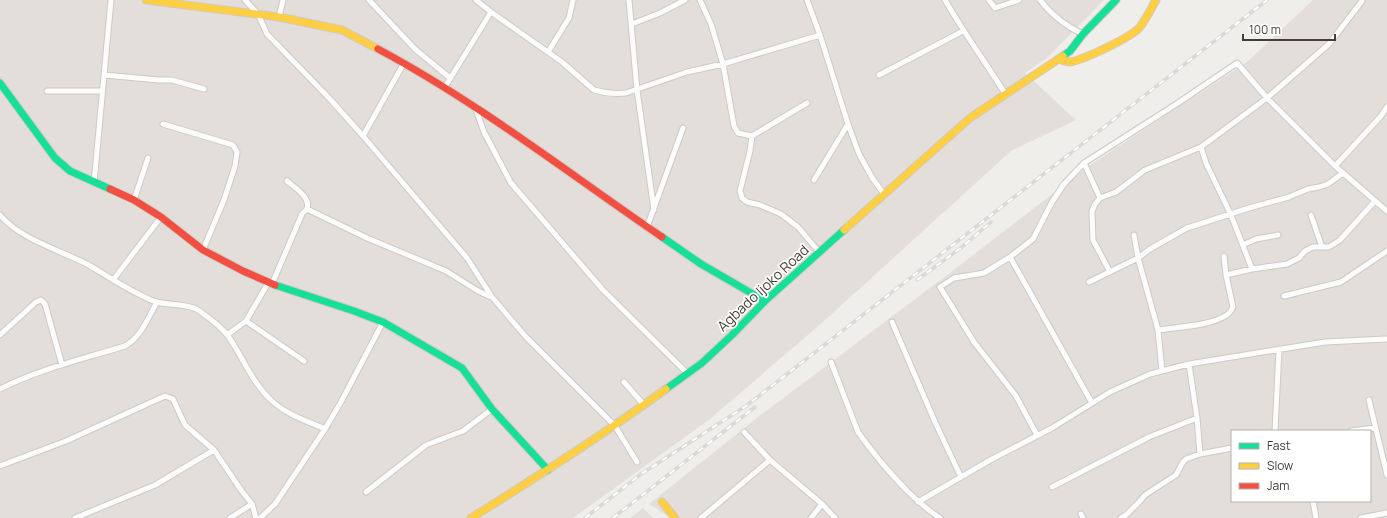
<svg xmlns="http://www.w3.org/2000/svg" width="1387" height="518" viewBox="0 0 1387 518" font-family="Manrope,sans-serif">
<rect width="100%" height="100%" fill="#f0eeeb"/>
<!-- residential -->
<path fill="#e3ded9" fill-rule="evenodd" d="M0 0H1104L1047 58 1025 73 1076 120 1011 151 823 322 710 419 573 518H0Z
M1313 0H1387V518H671L649 504 762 414 955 269 1090 165 1247 62ZM1232 431H1370V501H1232Z
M643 508 653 518H630Z"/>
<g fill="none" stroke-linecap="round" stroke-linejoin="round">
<defs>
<path id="street" d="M245 0 258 14 267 34 330 99 363 136 467 258 492 297 526 337 615 426 637 462
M369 0 415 49 450 78
M476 0 491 12 562 62 594 90C604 93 616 94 626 93L687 72 723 64 820 35
M629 0 637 90 654 210
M700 0 711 24 723 64 734 126 738 133 752 136
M807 0 820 35 848 124 859 154 873 179 884 194
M945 0C964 33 986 63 1006 95
M989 0 995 8 1019 0
M1040 0C1051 14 1067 27 1083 34
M279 17 283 0
M632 24 660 13 685 0
M548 52 569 18 573 0
M104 75 159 80H172L204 89
M879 75 963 31
M445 87 491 12
M47 91H101
M807 103 752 136 750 151 740 191 742 198 747 202 760 205 781 214 798 227 820 253
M475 107 484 132 511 183 603 290 688 374
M163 124 233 145 237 152 235 166 224 200 203 250
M363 136 404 63
M1201 147 1206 163 1231 215 1252 269
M1335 166 1381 116 1387 107
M814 180 848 124
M287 181C295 188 311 197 307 209L367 238 446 271 478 291 491 297
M94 183 111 0
M1100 198 1084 163 1178 103 1237 63 1267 98 1335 166 1387 211
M134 200 148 158
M0 215C20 239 59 250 87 264 109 277 132 293 156 302 167 305 190 304 198 310 208 317 220 325 228 336 243 357 252 383 272 401 287 415 307 421 325 429
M1311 215 1322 247
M647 227 683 128
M1134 235 1138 258 1158 330 1162 371
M1243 245 1256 239 1278 235
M1010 257 1092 403
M1110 272 1093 240 1092 211 1095 204 1100 198 1116 192 1145 170 1201 147 1267 98 1329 44 1362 1
M1226 275 1252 269 1287 264 1299 258 1305 251 1313 247H1329L1340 240 1375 201
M113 280 161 217
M1089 282 1138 258 1150 249 1187 228 1249 208 1289 197 1308 189 1319 187 1328 184 1343 173
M272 284 302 214 307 209
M1284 296 1341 282 1387 251
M246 321 304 361
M892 322 935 422 961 477
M1158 330C1176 327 1209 326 1225 316 1229 314 1231 311 1233 307L1226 275 1224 256
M0 335 36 302 41 300 45 304 62 365
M227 335 246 321 268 283
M831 362 858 432C865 442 873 452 881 462 899 483 917 503 940 518
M1189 364 1197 418 1200 454
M624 382 644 405
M0 389C39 369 83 359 125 346 141 337 148 318 157 302
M1369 400 1387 475
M1275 431 1279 349
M1351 431 1375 428
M744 432 770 460 822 504 835 518
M1037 435 1016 396 974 342 940 287 954 278 984 273 1010 257 1033 239 1052 202 1064 184 1084 163
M0 466 66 441 165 396 173 399 185 425 214 450 241 490 252 504 256 518
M1052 487 1149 437 1197 418
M366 492 426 445 463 431 492 409
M1313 501 1316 518
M918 502 992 459 1052 428 1110 392 1150 374 1189 364 1325 342 1387 339
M1081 514 1083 518
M75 518 155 485 214 450
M230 518 252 504
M260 518 275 504 325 429 341 402 383 322
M701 518 770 460
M811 518 822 504
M1121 518 1126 515 1140 501 1145 495 1176 475 1183 462 1186 459 1200 454 1232 448
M1361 518 1387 513"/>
<path id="fast" d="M1063 56 1070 51 1083 34 1116 0
M0 83 55 158 70 171 110 189
M662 237 701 264 765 301
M275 285 354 311 383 322 462 368 492 409 548 470
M666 389 702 363 732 335 765 301 844 230"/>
<path id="slow" d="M146 0 279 17 342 30 378 49
M1058 59C1062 60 1066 62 1070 62 1083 60 1132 37 1140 27 1146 19 1151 9 1156 0
M844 230 970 118 1063 56
M662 502 675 518
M471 518C537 477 603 435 666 389"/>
<path id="jam" d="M378 49C479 103 568 173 662 237
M110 189 134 200 161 217 203 250 243 271 275 285"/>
</defs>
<!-- street casing -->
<use href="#street" stroke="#cccac7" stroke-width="7"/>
<!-- fast casing -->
<use href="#fast" stroke="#d0cac3" stroke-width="9"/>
<!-- slow casing -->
<use href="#slow" stroke="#d0cac3" stroke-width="9"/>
<!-- jam casing -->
<use href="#jam" stroke="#d0cac3" stroke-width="9"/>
<!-- street -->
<use href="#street" stroke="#fdfcfc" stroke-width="5"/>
<!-- fast -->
<use href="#fast" stroke="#16e098" stroke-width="7"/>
<!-- slow -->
<use href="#slow" stroke="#ffcf43" stroke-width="7"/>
<!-- jam -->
<use href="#jam" stroke="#f24e42" stroke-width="7"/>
<defs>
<path id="rail" d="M917 280 962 247 991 222
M585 518 641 474 746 406 1267 0
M613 518 755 407"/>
</defs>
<!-- rail casing -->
<use href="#rail" stroke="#d9d9d8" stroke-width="3.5"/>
<!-- rail -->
<use href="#rail" stroke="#fff" stroke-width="2" stroke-dasharray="6" stroke-linecap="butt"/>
</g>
<g text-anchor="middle" stroke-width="3.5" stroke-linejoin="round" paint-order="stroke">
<!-- street labels -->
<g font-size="14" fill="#453d37" stroke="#fff">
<text transform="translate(763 288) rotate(-43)" y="5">Agbado Ijoko Road</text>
</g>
</g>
<!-- legend -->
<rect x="1231" y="430" width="140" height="72" fill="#ffffff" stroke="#b5b1af"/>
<rect x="1239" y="443" width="20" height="6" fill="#16e098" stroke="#b5b1af"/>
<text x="1267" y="450" font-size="12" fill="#453d37">Fast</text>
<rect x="1239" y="463" width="20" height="6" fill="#ffcf43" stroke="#b5b1af"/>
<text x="1267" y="470" font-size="12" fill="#453d37">Slow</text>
<rect x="1239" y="483" width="20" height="6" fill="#f24e42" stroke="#b5b1af"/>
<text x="1267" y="490" font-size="12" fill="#453d37">Jam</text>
<!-- scale -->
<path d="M1243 34v6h92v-6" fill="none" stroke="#453d37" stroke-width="2"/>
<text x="1249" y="34" font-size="12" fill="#453d37" stroke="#ffffff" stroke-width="3" paint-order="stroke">100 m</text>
</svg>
